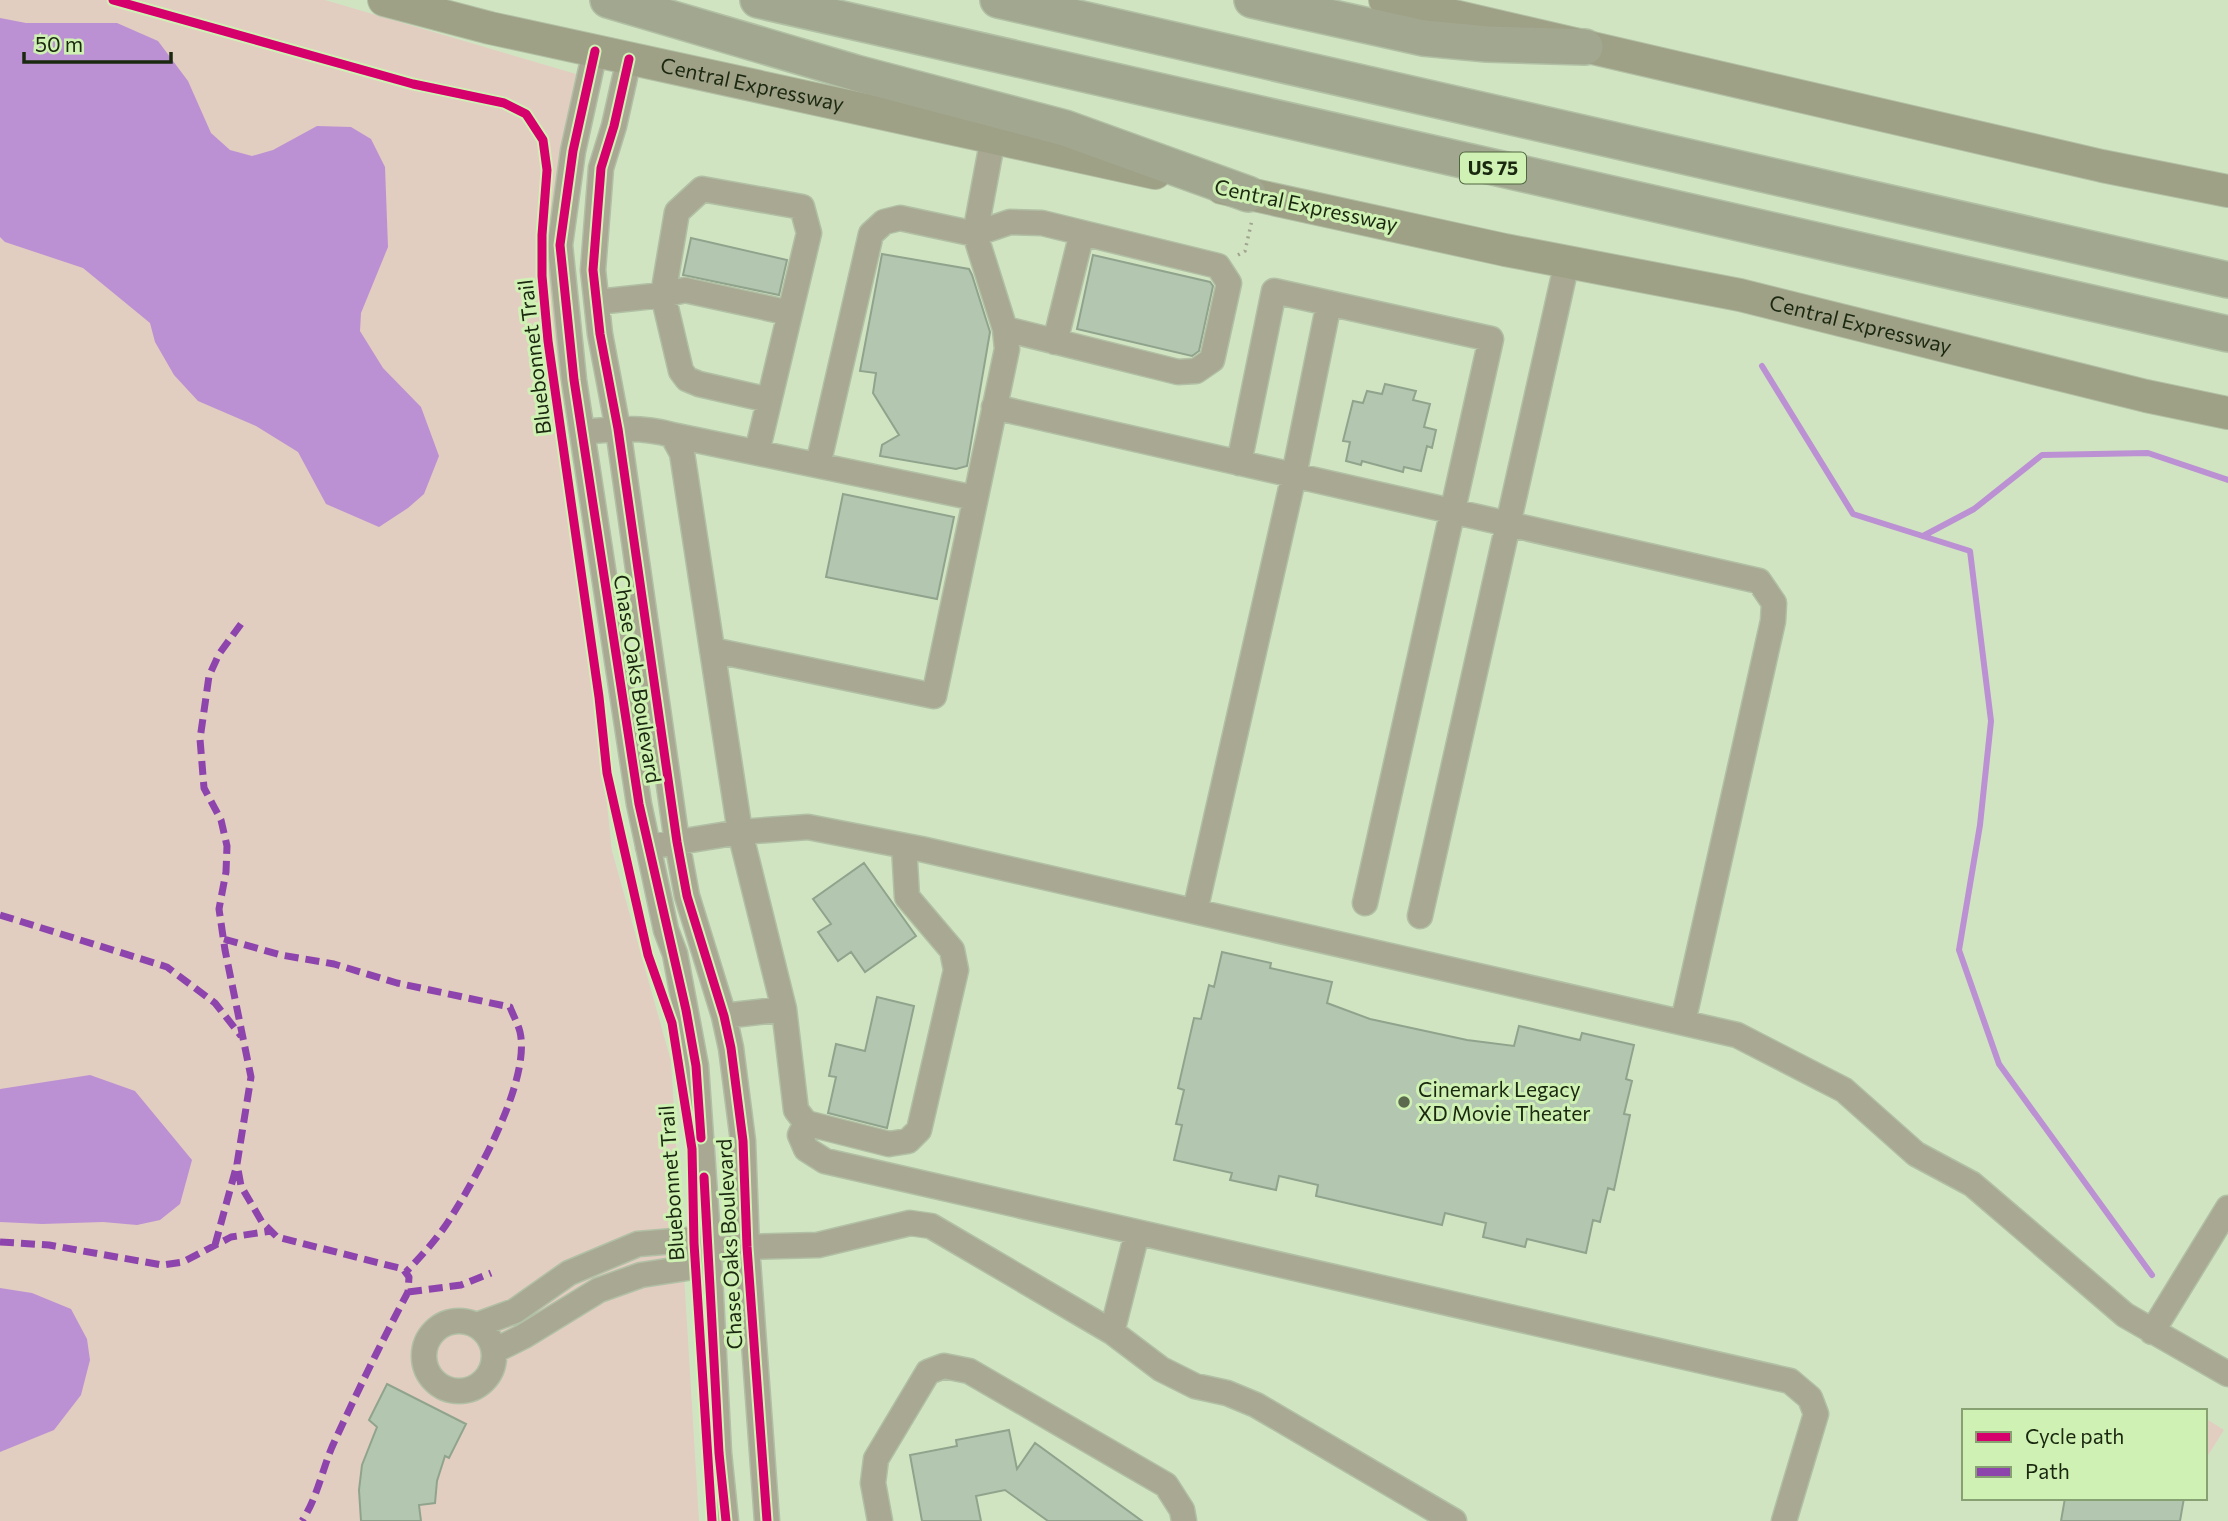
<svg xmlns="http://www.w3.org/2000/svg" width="2228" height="1521" viewBox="0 0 2228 1521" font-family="Commissioner,sans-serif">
<rect width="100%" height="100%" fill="#d1e4c2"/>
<!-- green -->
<path fill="#e2cdc1" d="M0 0H325L576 74 547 245 612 851 671 1061 699 1521H0Z
M2205 1418 2224 1430 2205 1460Z"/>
<!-- water -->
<path fill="#bb91d3" d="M0 18 26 23H117L158 41 188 81 211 133 230 150 252 156 273 150 317 126 351 127 371 139 385 167 388 247 361 313 360 331 383 368 421 407 439 456 424 494 408 508 379 527 326 504 298 452 256 426 198 401 174 375 155 342 150 323 83 268 5 242 0 237Z
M90 1075 135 1091 192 1160 180 1204 160 1220 137 1225 103 1222 42 1224 0 1222V1089Z
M0 1288 32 1293 71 1309 87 1339 90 1360 81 1395 54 1430 0 1452Z"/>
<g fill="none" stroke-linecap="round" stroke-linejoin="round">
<!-- stream -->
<path stroke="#bb91d3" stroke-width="6" d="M1762 366 1853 514 1970 551 1991 721 1980 825 1959 950 1999 1064 2152 1275
M1923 536 1974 509 2042 455 2148 453 2228 480"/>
</g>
<!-- building -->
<path fill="#b3c6af" stroke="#90a48d" stroke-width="2" d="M691 238 787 260 779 295 683 275Z
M882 254 969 269 972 275 990 332 967 466 956 469 880 456 882 445 899 435 873 393 876 373 860 371Z
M1093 255 1210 282 1213 286 1199 351 1192 356 1077 329Z
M1385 384 1416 391 1413 400 1430 404 1424 427 1436 430 1432 448 1427 446 1421 471 1404 467 1403 472 1362 461 1361 465 1346 461 1350 442 1343 441 1353 401 1363 403 1367 391 1382 394Z
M843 494 954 517 937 599 826 577Z
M864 863 916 936 865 972 851 952 838 961 818 932 831 924 813 899Z
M1222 952 1271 963 1270 968 1332 982 1327 1003 1370 1019 1467 1040 1514 1046 1519 1026 1580 1040 1582 1033 1634 1045 1626 1079 1632 1081 1624 1114 1630 1115 1614 1190 1608 1188 1600 1222 1593 1220 1586 1253 1527 1239 1525 1247 1483 1237 1486 1223 1445 1213 1442 1225 1316 1196 1318 1185 1279 1176 1276 1190 1230 1180 1232 1173 1174 1160 1182 1125 1176 1124 1184 1090 1178 1088 1194 1018 1201 1019 1209 985 1214 987Z
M877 997 914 1006 887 1128 828 1113 836 1077 829 1076 836 1044 865 1051Z
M387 1384 466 1424 449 1458 445 1456 437 1481 435 1503 419 1505 421 1521H361L359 1490 362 1465 377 1427 369 1420Z
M1009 1430 1017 1469 1035 1443 1142 1521H1048L1005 1490 976 1496 981 1521H922L910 1455 957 1446 956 1440Z
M2065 1498H2184L2180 1521H2061Z"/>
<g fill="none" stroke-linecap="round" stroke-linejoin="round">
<defs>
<path id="minor" d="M595 51 573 151 560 245 574 380 639 804 666 930 675 954 696 1066 708 1237 719 1453 726 1521
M629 59 614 126 601 168 593 270 600 334 618 429 677 842 687 896 724 1016 731 1048 743 1141 747 1247 767 1521
M597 302 663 295 685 290 790 313 757 452
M1055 342 1082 233
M769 400 699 384 687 379 681 371 663 295 677 212 702 189 802 207 809 233 790 313
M994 407 1759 581 1774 603 1773 621 1683 1022
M582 432C613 429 642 426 672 435L682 453 740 832 784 1009 796 1110 806 1123 889 1144 908 1141 919 1130 956 970 952 950 907 897 904 846
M672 435 975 498
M1239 463 1274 291 1491 339 1365 903
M818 465 871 234 884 222 900 218 975 234 1010 222 1042 223 1218 266 1229 283 1212 360 1196 371 1178 372 1005 329
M712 650 934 696 1007 349 1005 329 975 234 993 138
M648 847 740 832 808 827 921 849 1737 1035 1844 1090 1916 1154 1972 1184 2125 1315 2228 1374
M1195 911 1294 475 1329 303
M1420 916 1567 262
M724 1016 784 1009
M806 1123 800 1135 806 1149 825 1161 1790 1381 1810 1398 1816 1414 1784 1521
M424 1356a35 35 0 1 1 70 0a35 35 0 1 1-70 0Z
M477 1325 515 1311 569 1273 638 1244 687 1240 709 1250 747 1247 818 1245 910 1223 931 1226 1112 1332 1137 1233
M1112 1332 1161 1369 1195 1386 1227 1393 1256 1405 1454 1521
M2152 1332 2228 1208
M494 1351 524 1336 599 1290 641 1275 687 1268 709 1250
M880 1521 873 1483 876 1459 928 1372 944 1366 969 1371 1166 1485 1182 1510 1184 1521"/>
<g id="major">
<path id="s1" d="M384 0 490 28 1155 173"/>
<path d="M1385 0 2102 166 2228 191"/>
<path id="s2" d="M1222 188 1505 250 1740 295 2146 396 2228 413"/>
</g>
<path id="highway" d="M608 0 856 73 1065 128 1248 194
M758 0 2228 334
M998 0 2228 280
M1252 0 1423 38 1487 44 1585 47"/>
</defs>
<!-- minor casing -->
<use href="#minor" stroke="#b1c0a4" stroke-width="27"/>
<!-- major casing -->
<use href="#major" stroke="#b1c0a4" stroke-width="34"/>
<!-- highway casing -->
<use href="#highway" stroke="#b1c0a4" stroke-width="38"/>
<!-- path -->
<path stroke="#a0a48e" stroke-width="3.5" stroke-dasharray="2 5" stroke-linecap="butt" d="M1238 255 1245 251 1252 220"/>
<!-- minor -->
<use href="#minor" stroke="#a9a892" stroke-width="24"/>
<!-- major -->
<use href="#major" stroke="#9fa187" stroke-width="32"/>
<!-- highway -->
<use href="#highway" stroke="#a2a88f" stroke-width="35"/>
<!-- quiet -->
<path stroke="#8e44ad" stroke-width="7" stroke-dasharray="14 7" stroke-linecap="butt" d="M241 624 219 654 209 676 200 739 204 788 221 820 227 846 226 872 219 909 225 950 251 1077 237 1164 241 1186 262 1222 277 1237 403 1269 409 1277 408 1292C381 1343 356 1394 332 1447 322 1471 317 1498 302 1521
M0 915 167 967 215 1003 241 1036
M224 939 281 955 334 964 397 983 510 1007C513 1015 518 1024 520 1032 531 1079 478 1174 453 1214 440 1236 423 1254 406 1272
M0 1242 49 1245 162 1265 183 1262 231 1237 271 1231
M215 1245 236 1168
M408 1292 461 1285 491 1273"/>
<defs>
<path id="cycleway" d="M113 0 413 84 504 103 526 114 543 140 547 170 542 235V276L548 341 599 697 607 773 648 955 672 1023 692 1149 694 1243 712 1521
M595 51 573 151 560 245 574 380 639 804 686 1010 696 1066 701 1138
M629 59 614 126 601 168 593 270 600 334 618 429 677 842 687 896 724 1016 731 1048 743 1141 747 1247 767 1521
M704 1177 719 1453 726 1521"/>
</defs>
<!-- cycleway casing -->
<use href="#cycleway" stroke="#cff2b4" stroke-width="13"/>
<!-- cycleway -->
<use href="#cycleway" stroke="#d6006c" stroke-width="9"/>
</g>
<!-- markers -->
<circle fill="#5b6a4e" stroke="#cff2b4" stroke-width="2.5" cx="1404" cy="1102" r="7"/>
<g text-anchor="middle" stroke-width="6" stroke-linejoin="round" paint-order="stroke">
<!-- shield labels -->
<rect fill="#cff2b4" stroke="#516541" stroke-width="2" x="1460" y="152.5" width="66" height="31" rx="5"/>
<g font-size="19" font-weight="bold" fill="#1b2810">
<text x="1493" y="175">US 75</text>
</g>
<!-- street labels -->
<g font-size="21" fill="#1b2810" stroke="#cff2b4">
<text dy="7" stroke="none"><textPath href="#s1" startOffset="378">Central Expressway</textPath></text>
<text transform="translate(1306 206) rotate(12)" y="7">Central Expressway</text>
<text dy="7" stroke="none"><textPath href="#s2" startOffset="653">Central Expressway</textPath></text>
<text transform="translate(535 357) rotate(-97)" y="7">Bluebonnet Trail</text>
<text transform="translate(637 679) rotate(81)" y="7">Chase Oaks Boulevard</text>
<text transform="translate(672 1183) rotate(-94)" y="7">Bluebonnet Trail</text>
<text transform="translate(730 1244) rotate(-93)" y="7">Chase Oaks Boulevard</text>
</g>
<!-- poi labels -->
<g font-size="21" fill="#1b2810" stroke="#cff2b4" text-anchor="start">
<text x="1418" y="1097">Cinemark Legacy<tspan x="1418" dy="24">XD Movie Theater</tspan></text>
</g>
</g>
<!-- legend -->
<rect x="1962" y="1409" width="245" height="91" fill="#cff2b4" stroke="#87a172" stroke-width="2"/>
<rect x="1976" y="1432" width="35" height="10" fill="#d6006c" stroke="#87a172" stroke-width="2"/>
<text x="2025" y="1444" font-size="21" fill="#1b2810">Cycle path</text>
<rect x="1976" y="1467" width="35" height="10" fill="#8e44ad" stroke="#87a172" stroke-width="2"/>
<text x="2025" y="1479" font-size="21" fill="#1b2810">Path</text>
<!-- scale -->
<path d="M24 52v10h147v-10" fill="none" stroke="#1b2810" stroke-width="3.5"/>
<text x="35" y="52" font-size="21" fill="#1b2810" stroke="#cff2b4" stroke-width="5" paint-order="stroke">50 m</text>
</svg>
